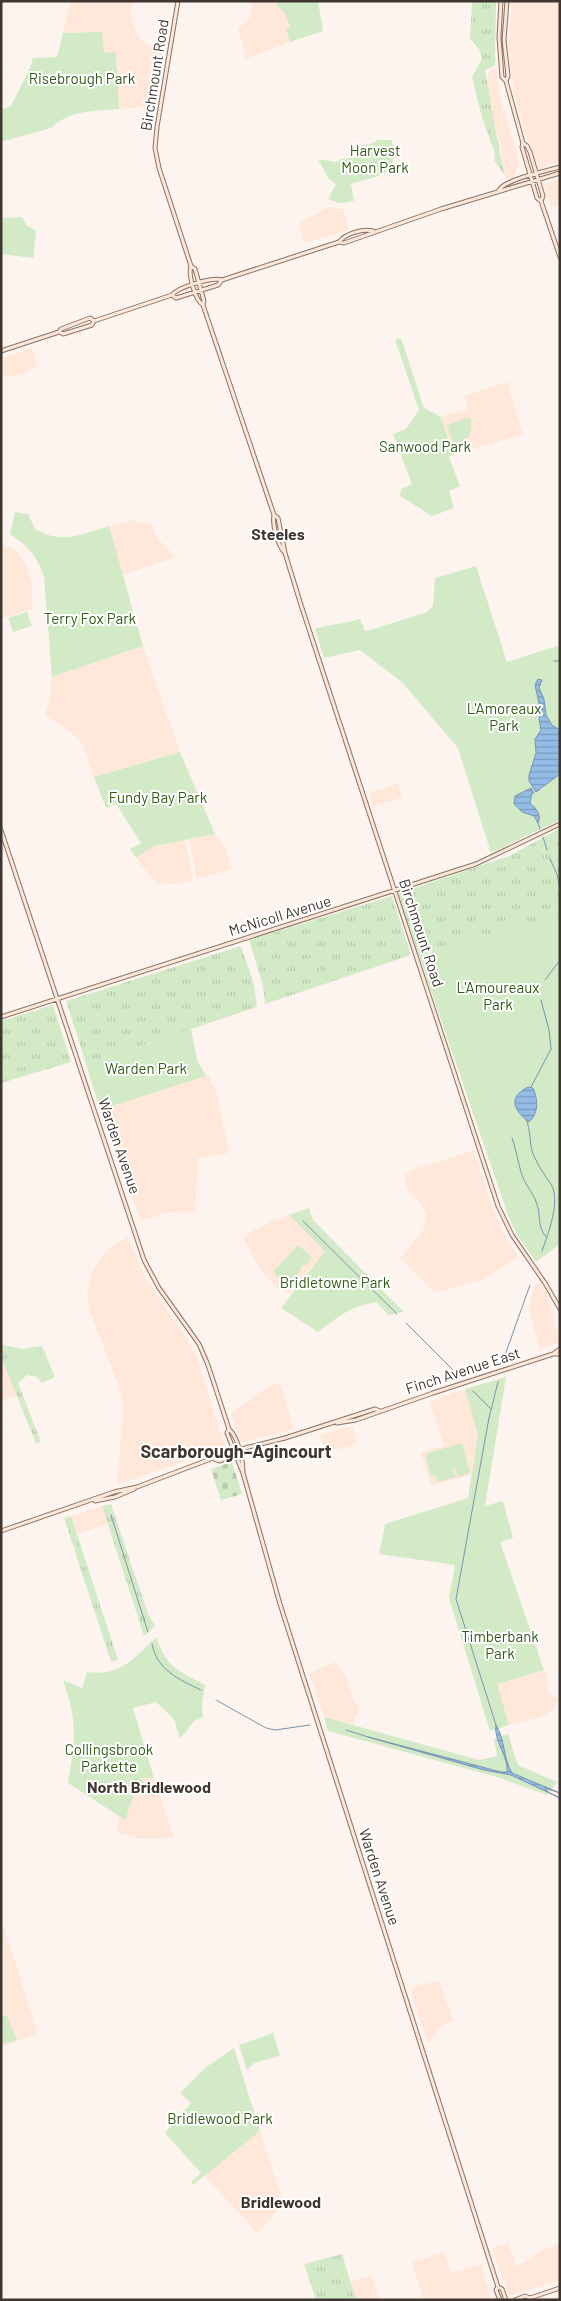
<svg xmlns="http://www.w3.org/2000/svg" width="561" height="2301" viewBox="0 0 561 2301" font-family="Barlow,sans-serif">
<defs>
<pattern id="grass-tufts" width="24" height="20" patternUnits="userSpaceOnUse" patternTransform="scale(1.25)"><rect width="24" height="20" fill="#d3eac7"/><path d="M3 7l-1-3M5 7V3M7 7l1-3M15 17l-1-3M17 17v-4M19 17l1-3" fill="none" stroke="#b6c9ab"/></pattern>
<pattern id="cemetery-stones" width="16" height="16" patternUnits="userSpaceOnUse" patternTransform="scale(1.25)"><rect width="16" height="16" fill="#d3eac7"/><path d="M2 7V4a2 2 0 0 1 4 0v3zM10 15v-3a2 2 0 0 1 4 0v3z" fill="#b6c9ab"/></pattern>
<pattern id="water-rules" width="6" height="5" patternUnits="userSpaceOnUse" patternTransform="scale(1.25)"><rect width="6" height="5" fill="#93bde7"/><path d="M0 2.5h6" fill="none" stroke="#799abc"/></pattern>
</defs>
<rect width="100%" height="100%" fill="#fdf4ef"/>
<!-- built -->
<path fill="#ffe8d9" d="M70 1H134L130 14 136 32 144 43 164 49 154 106 119 109 116 53H104L102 32 63 33Z
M253 1H277V7L284 12 290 27 286 29 290 42 246 59 238 29 250 17Z
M512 1H560V161L539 168 536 167 514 94 508 49Z
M496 68 501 100 520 163 513 179 508 181 505 175 500 143 491 112 487 81 490 70Z
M560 179V204L551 207 544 184Z
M329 207 343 209 349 230 304 243 299 223Z
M32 348 38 365 21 375 1 377V358Z
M507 382 523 434 453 455 441 417 468 409 464 396Z
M132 520 152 525 158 539 176 557 122 575 109 526Z
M1 543 15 550 25 562 32 584V609L1 619Z
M143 646 180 752 94 777 82 743 75 736 45 714 50 700 52 677Z
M398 783 403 797 373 807 369 793Z
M215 834 226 850 232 869 197 879 189 839Z
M185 840 193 880 177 884 156 883 136 858 154 846Z
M208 1075 216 1090 229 1153 198 1158 195 1213 169 1212 141 1221 100 1110Z
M474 1150 494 1212 507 1240 519 1257 482 1280 437 1292 432 1290 400 1258 423 1231 426 1213 420 1203 407 1190 404 1177 409 1171Z
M289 1215 325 1251 289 1294 273 1284 263 1273 242 1237 271 1221Z
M128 1237 145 1277 189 1342 197 1357 225 1447 117 1485 123 1409 119 1387 90 1312 87 1293 92 1271 103 1255 114 1244Z
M540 1283 547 1293 560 1342 540 1349 529 1311 534 1287Z
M1 1357 17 1396 1 1401Z
M274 1383 281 1385 294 1429 241 1443 231 1413Z
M465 1389 478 1435 472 1474 431 1486 421 1453 444 1446 430 1401Z
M352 1426 358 1443 326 1453 320 1435Z
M102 1506 108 1524 77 1534 71 1516Z
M335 1662 345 1675 353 1699 360 1709 352 1725 324 1717 309 1673Z
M544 1670 548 1682 547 1692 559 1699 553 1710 541 1717 509 1725 497 1684Z
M140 1778H154L174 1838 141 1839 116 1832 119 1816 125 1820Z
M1 1918 38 2034 3 2046 1 2040V2003L3 2002 1 1995Z
M439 1980 453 2021 442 2025 428 2044 410 1989Z
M260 2131 284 2204 257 2233 204 2175Z
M508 2243 516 2266 535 2257 534 2254 560 2243V2280L509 2296 492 2248Z
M444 2252 451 2273 482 2264 486 2283 484 2284H487L491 2300H423L412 2262Z
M372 2275 379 2300H356L350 2282Z"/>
<!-- grass -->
<path fill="url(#grass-tufts)" d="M474 1H496L495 66 485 70C491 106 497 140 505 176L494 160 495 154 481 114 472 77 482 58 479 49 470 38 472 5Z
M559 829 560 918 418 953 397 894 509 856Z
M392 896 411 955 265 1004 263 985 249 940Z
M241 946 254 984 257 1007 86 1064 66 1001Z
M53 1005 71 1062 1 1083V1021Z
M1 1345H3L41 1442 36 1443 1 1357Z
M111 1504 148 1614 155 1626 144 1636 102 1506Z
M71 1516 118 1660 111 1662 64 1518Z
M342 2254 356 2300H316L304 2264Z"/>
<!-- cemetery -->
<path fill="url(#cemetery-stones)" d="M232 1462 242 1494 221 1500 211 1469Z"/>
<!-- green -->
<path fill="#d3eac7" d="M277 1H318L323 31 290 42 286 29 290 27 284 12 277 7Z
M102 32 104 53 116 52 119 109C96 111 69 110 51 128L1 142V110L11 106 30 68 33 58 57 57 63 33Z
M378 140H392C399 178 382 174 351 184L354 201 340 203 328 199 336 184 328 178 318 159 336 162 342 159 359 157 358 146 371 144Z
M22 217 27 226 36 230 33 258 1 254 3 218Z
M401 338 424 408 441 417 453 455 449 457 460 486 449 491 454 508 432 516 400 496 401 489 412 484 393 434 406 429 419 410 395 340Z
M470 417C475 432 468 439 455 447L447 425Z
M15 512 28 514 35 529C62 545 81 534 109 526L143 646 52 677 44 577C37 556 29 547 10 534Z
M476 566 507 662 560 645V820L491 853 458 748 403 683 360 650 324 658 315 629C330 624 344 624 360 619L365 631 374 629 427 612 433 606 435 578Z
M27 612 32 626 13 632 8 618Z
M180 752 215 834 154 846 136 858 130 849 141 843 116 804 106 808 94 777Z
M560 918V1244L536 1262 518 1236 509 1218 418 953Z
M191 1029 197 1060 206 1076 100 1110 86 1064Z
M309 1208 313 1220 404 1312 389 1315 376 1302C349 1307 339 1316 318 1332L281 1308 325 1251 289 1215Z
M298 1245 312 1257 307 1264 302 1266 292 1288 273 1272Z
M3 1345 23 1349 42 1346 55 1377 42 1383 37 1377 27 1375 18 1383Z
M506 1377 485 1506 503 1501 513 1538 500 1542 544 1670 497 1684 509 1725 490 1731 449 1598 455 1565 379 1554 385 1524 468 1498 478 1435 465 1389Z
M462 1443 470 1473 458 1477 455 1468 452 1469 456 1477 437 1482 435 1475 431 1476 425 1454Z
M156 1637C168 1669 176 1669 205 1685L202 1704 203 1717 194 1721 180 1739 174 1719 156 1702 133 1708 154 1778H140L144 1782 142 1791 136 1790 125 1820 68 1783C75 1739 78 1723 63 1680L82 1688 87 1672C119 1677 135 1658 156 1637Z
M324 1717 479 1760 497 1756 494 1739 508 1734 518 1765 557 1782 547 1795 497 1777 328 1731Z
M6 2015 17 2040 4 2044 1 2037V2017Z
M273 2033 280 2056 254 2063 247 2070 239 2045Z
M234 2048 260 2131 193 2185 191 2182 201 2173 165 2133 191 2103 180 2093 206 2067Z"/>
<!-- water -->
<path fill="url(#water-rules)" stroke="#7a94b0" d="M538 679 542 680 539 688 544 699 546 715 552 725 560 730V774L536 792 529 781V775L536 753 535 739 541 730 539 719 541 712 535 685Z
M531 788 534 793H532L530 803C536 808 542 815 538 823L534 816 522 812 514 804 515 796Z
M528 1087 533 1088C538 1099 539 1113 529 1122 514 1110 507 1098 528 1087Z
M496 1725C505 1739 503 1758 512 1773L560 1793 545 1788 548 1792 560 1798 511 1775 484 1770 368 1737 501 1772H507C509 1757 493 1740 496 1725Z"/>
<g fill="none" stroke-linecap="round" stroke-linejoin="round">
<!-- stream -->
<path stroke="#7a94b0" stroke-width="1" d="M554 661H560
M538 823 540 829
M543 837 547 850
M550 859 557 874 560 889
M545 980 560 960
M531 1087 551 1049 549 1030 541 1000
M526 1119C531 1130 529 1143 533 1154 538 1165 544 1175 551 1184 561 1201 548 1234 542 1251
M512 1138C517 1152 519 1169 524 1180 528 1188 534 1195 537 1204 541 1217 537 1226 546 1237
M303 1221 397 1314
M406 1323 456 1373
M504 1358 530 1285
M473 1391 491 1409
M111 1515 148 1632
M152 1644C157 1670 178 1679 201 1690
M216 1700 266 1728 275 1730 310 1725
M496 1725 456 1599 489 1418 498 1382
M346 1730 368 1737"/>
<defs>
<path id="secondary" d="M178 1 157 127 155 148 159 168 191 266C188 275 195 300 203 305
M501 1 499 37 502 77 506 81
M507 1 504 40 508 76 506 81 523 143 522 147 537 198 541 201
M523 143 527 146 530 152 543 196 541 201 560 257
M499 190C506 179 546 171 560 167
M339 242C345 234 363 228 373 231
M191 266 195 269 204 301 203 305 274 515 278 518 285 553 301 605 498 1206 512 1235 545 1283 560 1309
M172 295 176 298 218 285 222 280 339 242 344 243 441 209 560 173
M60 332 63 334 92 325 94 321
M1 351 59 332 61 329 90 318 94 321 172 295C178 287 212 277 222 280
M274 515C272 525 278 545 284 552
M1 830 144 1260 159 1288 199 1344 208 1365 229 1429C238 1437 243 1460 243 1472
M1 1017 476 864 560 824
M553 1354 560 1349
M337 1423 356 1420 433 1393 553 1354H560
M229 1429 227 1433 243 1473 280 1604 498 2287 496 2290 500 2300
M214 1459 219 1461 253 1450 258 1446
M95 1501 115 1497 134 1489
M1 1531 114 1492 137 1487 229 1452 285 1438 375 1409 380 1411
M498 2287 502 2289 506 2300
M515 2300 525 2296 530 2298 560 2288"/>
</defs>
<!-- secondary casing -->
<use href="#secondary" stroke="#867467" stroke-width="5"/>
<!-- secondary -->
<use href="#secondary" stroke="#fce6d7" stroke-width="3"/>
</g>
<g text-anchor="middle" stroke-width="4" stroke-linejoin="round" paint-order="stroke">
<!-- street labels -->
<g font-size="15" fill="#3f3631" stroke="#fff">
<text transform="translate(155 75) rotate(-81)" y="5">Birchmount Road</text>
<text transform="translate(280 916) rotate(-17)" y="5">McNicoll Avenue</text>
<text transform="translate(421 933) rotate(72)" y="5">Birchmount Road</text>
<text transform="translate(119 1146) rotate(71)" y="5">Warden Avenue</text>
<text transform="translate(463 1371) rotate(-18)" y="5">Finch Avenue East</text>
<text transform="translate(379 1877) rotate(72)" y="5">Warden Avenue</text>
</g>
<!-- park labels -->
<g font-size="15" fill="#345b19" stroke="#fff">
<text x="82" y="84">Risebrough Park</text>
<text x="375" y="156">Harvest<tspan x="375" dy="17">Moon Park</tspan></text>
<text x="425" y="452">Sanwood Park</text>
<text x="90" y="624">Terry Fox Park</text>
<text x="504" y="714">L'Amoreaux<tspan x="504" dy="17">Park</tspan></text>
<text x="158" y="803">Fundy Bay Park</text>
<text x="498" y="993">L'Amoureaux<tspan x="498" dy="17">Park</tspan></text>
<text x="146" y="1074">Warden Park</text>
<text x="335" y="1288">Bridletowne Park</text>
<text x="500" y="1642">Timberbank<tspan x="500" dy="17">Park</tspan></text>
<text x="109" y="1755">Collingsbrook<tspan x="109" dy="17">Parkette</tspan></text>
<text x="220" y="2124">Bridlewood Park</text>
</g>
<!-- neighbourhood labels -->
<g font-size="16" font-weight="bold" fill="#3f3631" stroke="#fff">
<text x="278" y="540">Steeles</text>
<text x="149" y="1793">North Bridlewood</text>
<text x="281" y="2208">Bridlewood</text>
</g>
<!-- quarter labels -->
<g font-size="18" font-weight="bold" fill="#3f3631" stroke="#fff">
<text x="236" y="1458">Scarborough–Agincourt</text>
</g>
</g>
<!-- border -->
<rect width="561" height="2301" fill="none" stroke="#3f3631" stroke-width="5"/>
</svg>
